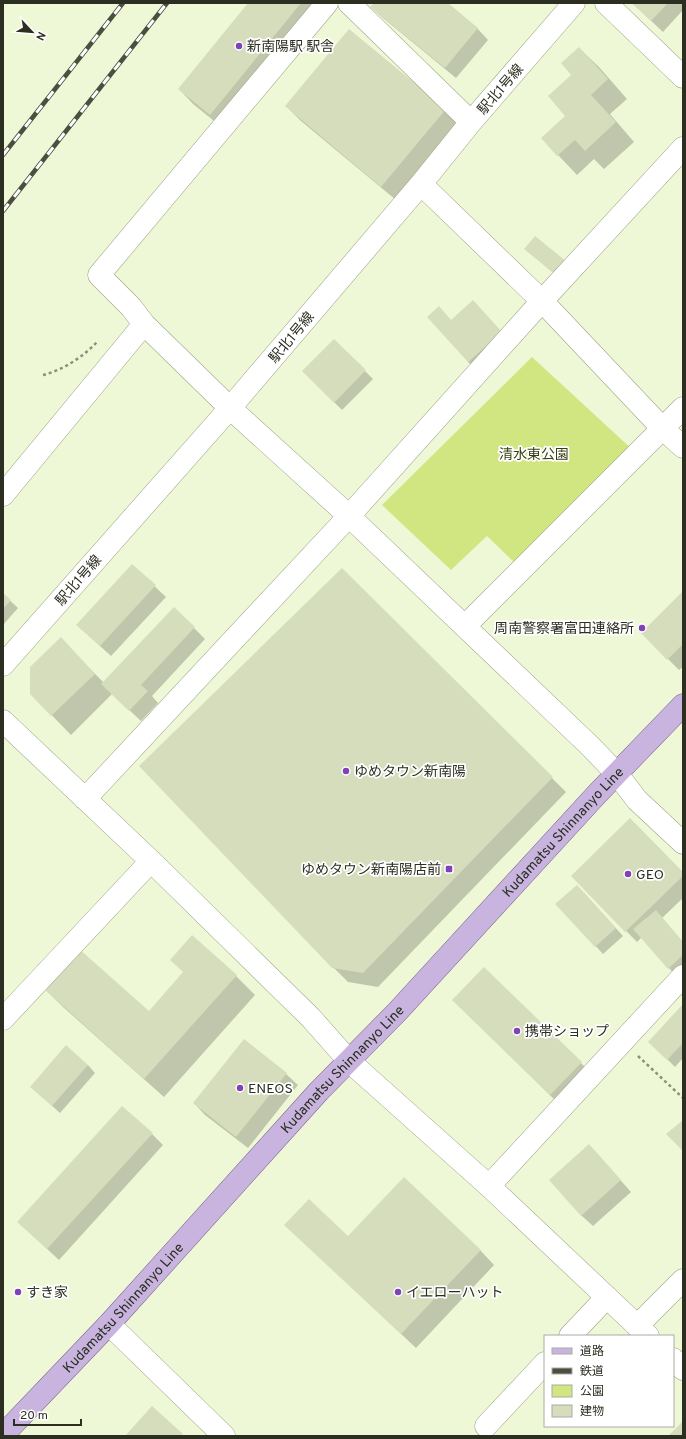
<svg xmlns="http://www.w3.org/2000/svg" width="686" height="1439" viewBox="0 0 686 1439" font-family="Overpass,'Noto Sans JP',sans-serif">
<rect width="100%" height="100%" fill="#eff8d6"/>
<!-- green -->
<path fill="#d1e681" d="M532 357 635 452 519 567 487 536 451 570 382 505Z"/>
<!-- shadow -->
<path fill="#0003" d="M249 3H326L224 129 193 104 179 89Z
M375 3H446L477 28 488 40 456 78 383 18 371 7Z
M632 3H683V10L663 32Z
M579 48 599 67 627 99 610 114 634 142 604 169 594 159 577 175 542 138 566 116 573 75Z
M286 106 445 110 459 124 396 200 301 121Z
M525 249 573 269 563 281Z
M473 301 509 340 476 369 468 362 452 321Z
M334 340 373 379 342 410 303 371Z
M132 565 166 597 111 656 89 636Z
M342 569 566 792 378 987 348 982 333 967Z
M683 592V667L679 670 642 633Z
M3 594 18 608 3 625Z
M194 628 205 639 152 696 158 703 141 721 112 694 71 735 31 694 61 639 104 683Z
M683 873V898L662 918 683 942V969L676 976 642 937 637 942 572 876Z
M584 893 623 936 603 954 557 904Z
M236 976 255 995 164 1097 63 1007 44 988 149 1013Z
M683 1005V1058L675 1067 657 1049Z
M464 1011 581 1063 592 1074 561 1106Z
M88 1065 95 1073 60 1113 39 1094Z
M286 1074 298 1085 248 1148 205 1115 194 1103Z
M152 1134 163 1145 59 1260 30 1233Z
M600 1157 631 1192 593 1226 581 1215Z
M300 1239 480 1250 494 1265 416 1348Z"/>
<!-- building -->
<path fill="#d5ddbc" d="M248 3H301L210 115 178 89Z
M374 3H448L478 28 445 68 370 7Z
M632 3H668L651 21Z
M349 29 446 109 381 187 285 106Z
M579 47 608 79 591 95 616 122 585 151 575 140 557 156 541 138 565 116 548 96 571 75 561 63Z
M535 236 566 261 555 274 524 249Z
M473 300 502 332 468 362 427 317 439 306 451 320Z
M334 339 366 370 334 403 302 371Z
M132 564 156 585 100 646 76 625Z
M342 568 553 777 363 973 332 968 139 766Z
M683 591V644L667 660 641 633Z
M3 593 11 600 3 609Z
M174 607 195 627 141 685 148 691 129 711 101 684Z
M61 637 95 674 51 716 30 694V667Z
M630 818 683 872V876L625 932 571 876Z
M577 885 616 928 595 947 555 904Z
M656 910 683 942V955L668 969 633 929Z
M192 935 237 975 144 1079 43 988 78 948 149 1011 183 972 170 960Z
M484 967 582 1062 550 1095 452 1000Z
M683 1004V1043L667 1060 648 1042Z
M244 1039 287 1073 236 1137 193 1103Z
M66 1045 88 1065 52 1106 30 1087Z
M122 1106 153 1133 47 1249 17 1222Z
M683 1120V1151L666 1134Z
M589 1144 621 1180 581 1216 549 1180Z
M404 1177 481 1250 401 1334 284 1225 309 1199 348 1236Z
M152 1406 183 1434 181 1436H125Z
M683 1421V1436H668Z"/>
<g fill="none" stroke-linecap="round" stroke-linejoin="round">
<defs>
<path id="minor" d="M327 3 99 275 131 307 144 324 230 408 349 516 589 745 617 774 637 800 683 843
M349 3 471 122
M606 3 683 77
M421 184 542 301 663 429 683 447
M3 495 144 324
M465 626 683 408
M3 665 230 408 421 184 471 122 574 3
M3 721 151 861 311 1018 349 1061 489 1186 648 1336
M85 799 349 516 542 301 683 148
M3 1019 151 861
M489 1186 683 976
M109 1324 224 1436
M637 1326 683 1280
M570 1336 607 1297
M673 1359 683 1369
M486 1426 545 1363"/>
<g id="major">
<path id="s1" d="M3 1435 109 1324 319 1091 397 1012 597 794 683 705"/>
</g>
</defs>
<!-- minor casing -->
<use href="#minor" stroke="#9ba384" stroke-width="23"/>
<!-- major casing -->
<use href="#major" stroke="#7a6590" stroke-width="23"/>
<!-- path -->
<path stroke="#8a9079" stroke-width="2.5" stroke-dasharray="3 3" stroke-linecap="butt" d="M43 375C63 370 83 357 97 342
M638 1056 683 1098"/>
<!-- minor -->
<use href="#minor" stroke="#fff" stroke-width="22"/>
<!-- major -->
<use href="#major" stroke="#c9b4e0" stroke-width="22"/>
<defs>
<path id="rail" d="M3 155 123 3
M3 211 167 3"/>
</defs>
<!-- rail casing -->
<use href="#rail" stroke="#4b4f3f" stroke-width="4.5"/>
<!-- rail -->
<use href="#rail" stroke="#fff" stroke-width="3" stroke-dasharray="9" stroke-linecap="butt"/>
</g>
<!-- markers -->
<g fill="#7f42b7" stroke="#fff" stroke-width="1.5">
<circle cx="239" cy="46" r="4"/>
<circle cx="642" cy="628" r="4"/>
<circle cx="346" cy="771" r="4"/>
<rect x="445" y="865" width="8" height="8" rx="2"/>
<circle cx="628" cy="874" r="4"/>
<circle cx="517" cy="1031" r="4"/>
<circle cx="240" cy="1088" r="4"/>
<circle cx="18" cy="1292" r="4"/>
<circle cx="398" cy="1292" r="4"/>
</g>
<g text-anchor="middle" stroke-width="3.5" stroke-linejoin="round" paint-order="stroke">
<!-- poi labels -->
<g font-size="14" fill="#2b2e21" stroke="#fff" text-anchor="start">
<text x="247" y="51">新南陽駅 駅舎</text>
<text x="634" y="633" text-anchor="end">周南警察署富田連絡所</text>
<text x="354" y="776">ゆめタウン新南陽</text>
<text x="441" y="874" text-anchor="end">ゆめタウン新南陽店前</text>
<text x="636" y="879">GEO</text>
<text x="525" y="1036">携帯ショップ</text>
<text x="248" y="1093">ENEOS</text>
<text x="26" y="1297">すき家</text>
<text x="406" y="1297">イエローハット</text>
</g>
<!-- street labels -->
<g font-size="14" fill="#2b2e21" stroke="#fff">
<text transform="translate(500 89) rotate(-49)" y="5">駅北1号線</text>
<text transform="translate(291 337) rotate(-50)" y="5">駅北1号線</text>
<text transform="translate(78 580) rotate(-49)" y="5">駅北1号線</text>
<text dy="5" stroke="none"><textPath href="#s1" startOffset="823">Kudamatsu Shinnanyo Line</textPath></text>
<text dy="5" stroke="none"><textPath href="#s1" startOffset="499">Kudamatsu Shinnanyo Line</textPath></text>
<text dy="5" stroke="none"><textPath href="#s1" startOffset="175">Kudamatsu Shinnanyo Line</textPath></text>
</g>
<!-- park labels -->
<g font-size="14" fill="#373f15" stroke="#fff">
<text x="534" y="459">清水東公園</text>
</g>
</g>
<!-- border -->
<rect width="686" height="1439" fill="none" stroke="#2b2e21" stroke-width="8"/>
<!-- legend -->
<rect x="544" y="1335" width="130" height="92" fill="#ffffff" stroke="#aaaba6"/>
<rect x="552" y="1348" width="20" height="6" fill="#c9b4e0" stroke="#aaaba6"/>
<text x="580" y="1355" font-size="12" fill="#2b2e21">道路</text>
<rect x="552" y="1368" width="20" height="6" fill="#4b4f3f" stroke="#aaaba6"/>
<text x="580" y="1375" font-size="12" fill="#2b2e21">鉄道</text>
<rect x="552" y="1385" width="20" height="12" fill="#d1e681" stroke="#aaaba6"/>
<text x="580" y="1395" font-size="12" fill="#2b2e21">公園</text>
<rect x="552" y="1405" width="20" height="12" fill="#d5ddbc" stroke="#aaaba6"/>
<text x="580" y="1415" font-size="12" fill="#2b2e21">建物</text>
<!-- north arrow -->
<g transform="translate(32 32) rotate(116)" stroke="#ffffff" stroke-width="3" paint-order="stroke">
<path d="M0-3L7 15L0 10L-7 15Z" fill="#2b2e21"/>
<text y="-6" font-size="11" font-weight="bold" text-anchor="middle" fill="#2b2e21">N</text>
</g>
<!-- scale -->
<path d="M14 1419v6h67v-6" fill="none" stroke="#2b2e21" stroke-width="2"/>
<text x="20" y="1419" font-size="12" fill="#2b2e21" stroke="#ffffff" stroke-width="3" paint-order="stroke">20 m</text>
</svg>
